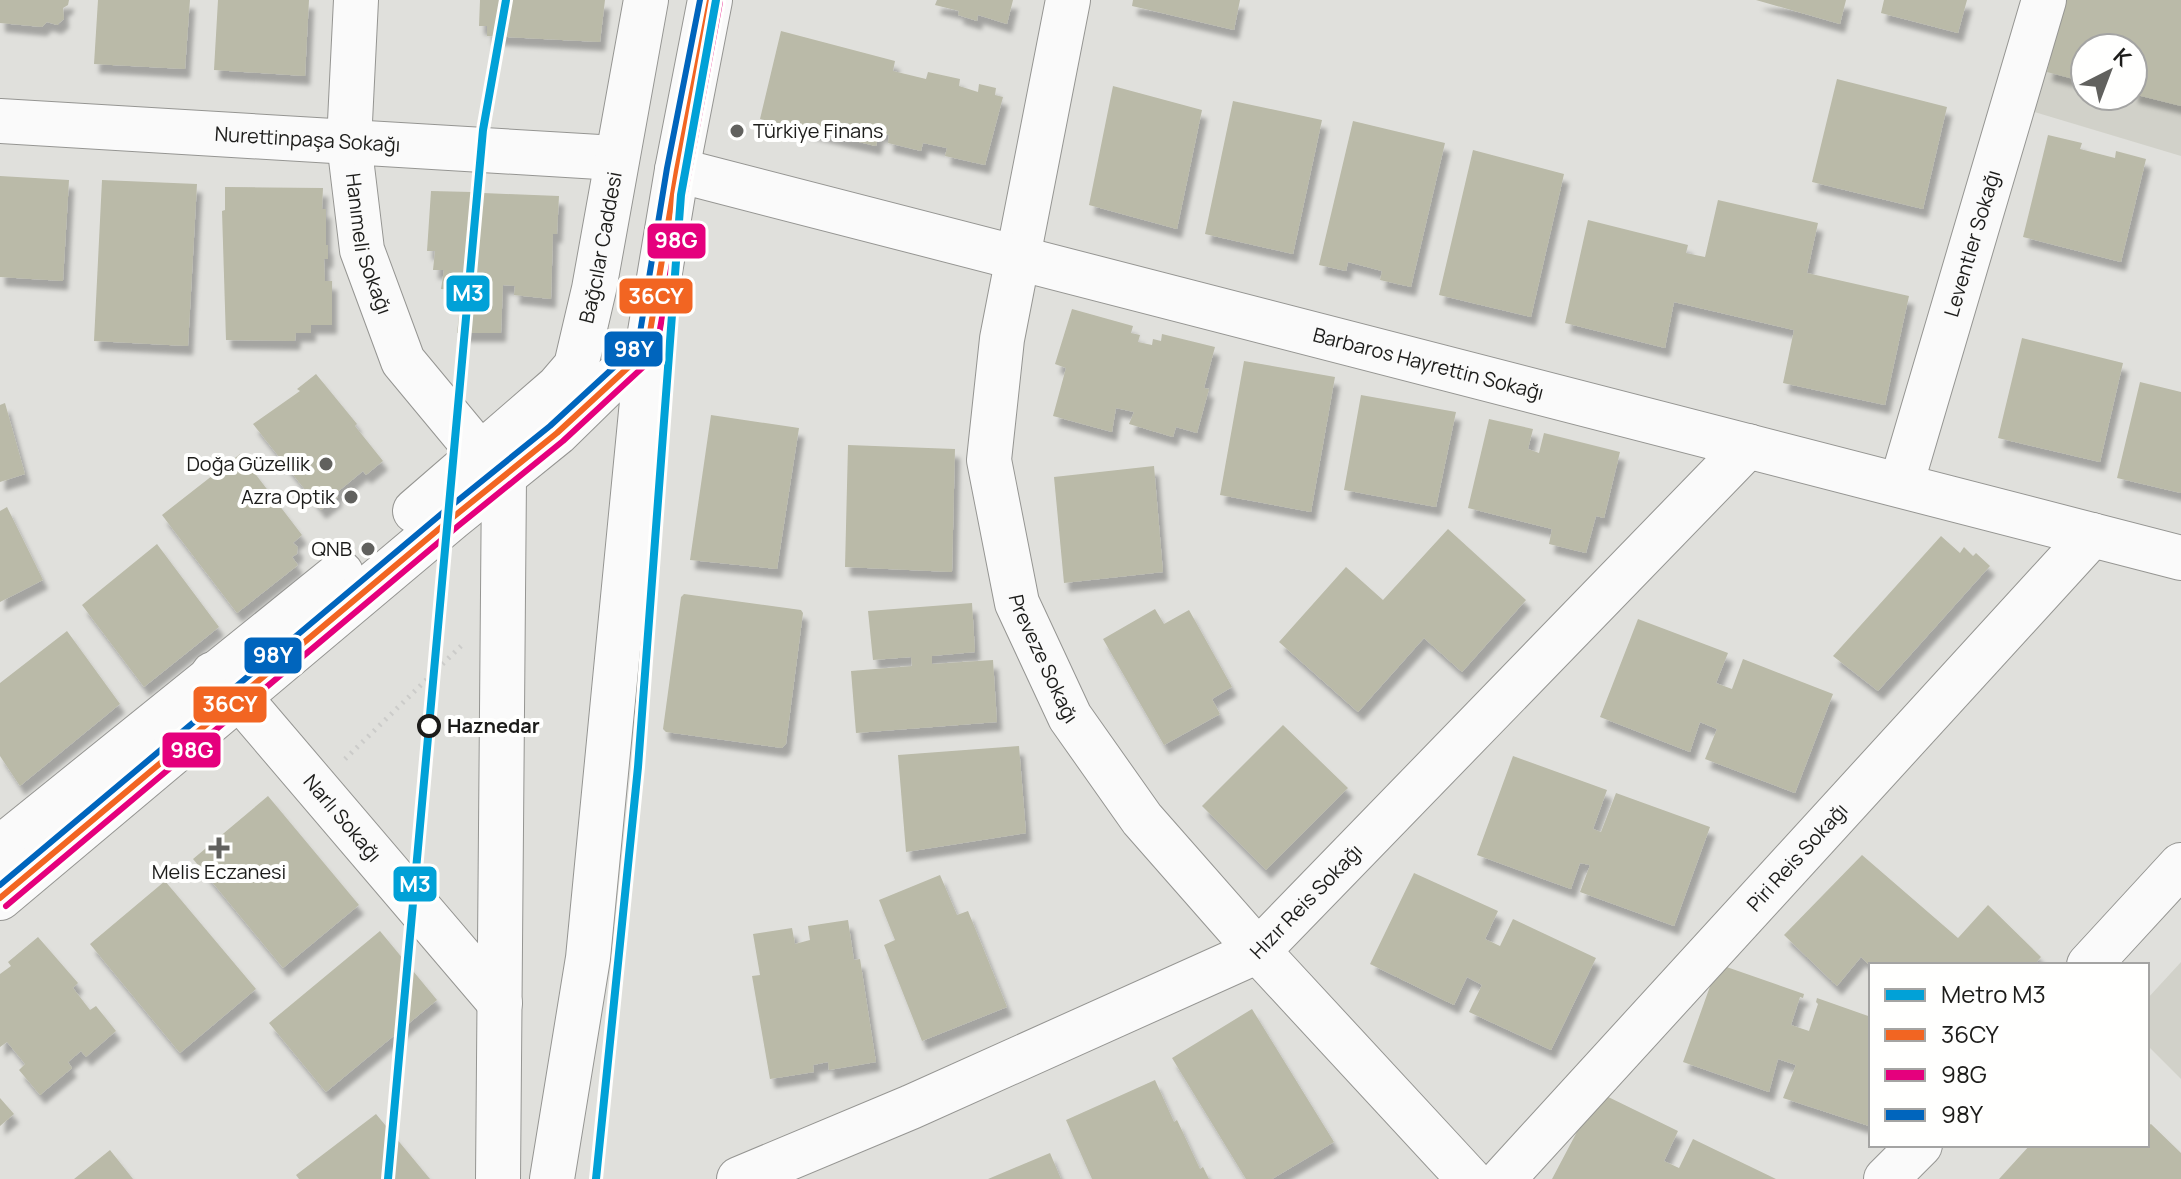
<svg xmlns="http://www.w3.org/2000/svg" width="2181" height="1179" viewBox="0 0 2181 1179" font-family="Manrope,sans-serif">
<defs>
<filter id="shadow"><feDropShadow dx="5" dy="9" stdDeviation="2" flood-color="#0004"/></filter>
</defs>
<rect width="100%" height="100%" fill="#e0e0dc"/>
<!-- built -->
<path fill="#d1d1c9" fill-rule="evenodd" d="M2058 0H2181V156L2028 110ZM2085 48H2133V96H2085Z
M2181 962V1079L2147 1045V999Z"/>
<!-- building -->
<path fill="#babaa8" filter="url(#shadow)" d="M0 0H69L68 5 63 8 64 19 57 25 47 22 42 27 0 23Z
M98 0H190L185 69 94 64Z
M218 0H309L305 76 214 70Z
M480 0H605L600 42 487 36V26H479Z
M937 0H1013L1007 24 978 15 977 21 958 15 959 11 935 5Z
M1133 0H1240L1234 30 1132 6Z
M1756 0H1846L1840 24Z
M1884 0H1967L1958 33 1881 13Z
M2064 0H2181V106L2133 94V48H2085V82L2047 72Z
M781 31 895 61 893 71 926 79 928 72 960 79 959 86 978 92 979 84 996 88 995 95 1003 97 985 165 945 156 947 148 923 143 921 151 888 143 889 135 879 133 876 146 760 119Z
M1837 79 1947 107 1923 209 1812 182Z
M1113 86 1202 110 1177 229 1089 205Z
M1233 101 1322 120 1293 254 1205 234Z
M1353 121 1445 143 1411 287 1380 280 1382 271 1348 262 1346 271 1319 265Z
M2048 135 2082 143 2080 149 2115 158 2116 151 2146 159 2121 262 2023 237Z
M1473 150 1564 174 1531 317 1439 295Z
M0 176 69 180 63 281 0 277Z
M102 180 197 184 188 346 94 341Z
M225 187 323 188 322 209H326V245H328V259H324L325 281H332V325H311V333H296L295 341 226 340 222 211 225 210Z
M431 191 472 192V198H482L483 193 559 196 557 234H553L551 299 514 295 515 286 503 285 501 333H457L461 300 453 299V290L441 289 444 270H433L435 251H427Z
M1718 200 1818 223 1807 273 1909 296 1885 405 1783 383 1794 330 1674 302 1665 348 1565 323 1588 220 1688 245 1686 253 1705 257Z
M1072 309 1133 326 1131 333 1140 335 1138 342 1152 345 1153 339 1161 341 1162 334 1215 347 1204 388 1209 389 1197 433 1176 427 1173 437 1129 424 1134 412 1116 408 1112 432 1053 416 1066 368 1055 364Z
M2022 338 2123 363 2100 462 1998 438Z
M1244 361 1335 377 1311 512 1220 495Z
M316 374 357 424 355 426 383 461 366 475 363 471 335 494 338 497 321 510 253 424 300 391 297 389Z
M2140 382 2181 392V493L2117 478Z
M1361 395 1456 412 1436 507 1344 490Z
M5 403 25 474 0 482V405Z
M711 415 799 428 777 569 690 560Z
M1489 419 1533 429 1528 449 1539 453 1544 433 1620 452 1604 518 1596 516 1586 553 1549 544 1552 529 1468 508Z
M848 445 955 449 952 572 845 567Z
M240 454 302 535 293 543 298 547 297 554 292 557 298 565 237 613 162 515Z
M1154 466 1163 572 1064 583 1054 477Z
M7 507 43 580 0 602V511Z
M1448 529 1526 600 1462 672 1424 638 1358 712 1279 642 1346 567 1383 600Z
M1941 536 1960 553 1964 547 1973 556 1976 553 1990 566 1878 691 1833 656Z
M157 544 219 627 144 687 82 605Z
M684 594 801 610 803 613 786 744 782 748 666 732 663 729 681 597Z
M972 603 975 652 932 656V664L993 660 997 722 856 733 851 671 912 666 911 657 873 660 868 611Z
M1155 609 1164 624 1189 610 1232 687 1212 699 1220 714 1164 745 1103 639Z
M1638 619 1728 653 1716 683 1732 689 1743 659 1833 694 1795 793 1705 759 1717 729 1700 722 1690 752 1600 717Z
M67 631 120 704 20 786 0 756V683Z
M1283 725 1348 788 1266 870 1202 806Z
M1019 746 1026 833 906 852 898 755Z
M1513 756 1607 790 1593 829 1601 832 1616 793 1710 827 1674 926 1580 892 1590 865 1580 863 1571 889 1477 855Z
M268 796 359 905 283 968 193 859Z
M1862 855 1958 938 1988 905 2041 957 2034 965H1869L1861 957 1837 986 1784 935Z
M1414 873 1498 911 1485 939 1500 946 1513 919 1596 958 1551 1050 1469 1012 1482 985 1467 977 1454 1005 1370 964Z
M940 875 957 915 968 911 1007 1007 922 1041 884 945 895 940 879 900Z
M165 881 256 989 180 1053 90 944Z
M848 920 854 960 860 959 876 1062 829 1070 828 1062 813 1065 814 1072 770 1079 752 976 760 975 753 934 792 928 795 944 810 940 808 926Z
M380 931 437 1000 326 1092 269 1023Z
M38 937 78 983 73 988 90 1010 96 1006 116 1031 86 1057 81 1051 68 1062 72 1068 40 1095 19 1070 25 1064 7 1042 0 1047V974L11 966 8 962Z
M1718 964 1804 994 1803 998 1800 997 1791 1025 1809 1031 1818 1004 1816 1002 1817 998 1871 1017 1869 1126 1783 1098 1796 1065 1778 1059 1769 1092 1683 1062Z
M1252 1009 1334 1142 1272 1179H1246L1172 1058Z
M1155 1080 1174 1122 1177 1120 1200 1169 1203 1167 1209 1179H1092L1066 1120Z
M1598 1092 1678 1131 1664 1161 1679 1168 1693 1139 1776 1179H1552Z
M0 1098 14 1114 0 1126Z
M376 1114 430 1179H299L296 1175Z
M2151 1124 2181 1153V1179H1999L2030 1145H2147V1126Z
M110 1150 133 1179H74Z
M1050 1153 1061 1179H988Z"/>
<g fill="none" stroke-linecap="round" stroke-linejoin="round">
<defs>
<g id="minor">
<path id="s1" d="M356 0 349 142 362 250 403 361 481 455 504 477 498 1179"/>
<path id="s2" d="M1068 0 1002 339 989 460 1017 603 1070 717 1142 819 1258 951 1469 1179"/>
<path id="s3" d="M0 121 616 158"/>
<path id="s4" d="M677 170 2181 558"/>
<path id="s5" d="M1901 485 2044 0"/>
<path id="s6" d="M213 674 239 697 500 1003"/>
<path d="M2089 965 2181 865"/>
<path d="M552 1179 588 958 647 350"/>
<path id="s7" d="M739 1179 911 1107 1258 951 1748 446"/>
<path id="s8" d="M1503 1179 2092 535"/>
<path d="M1886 1179 1920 1145"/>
</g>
<g id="major">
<path id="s9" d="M415 511 558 387 576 366 594 289 646 0"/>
<path d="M0 848 341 573"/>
<path d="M0 898 452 518 557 433 604 387 647 350 677 170 710 0"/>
</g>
</defs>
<!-- minor casing -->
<use href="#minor" stroke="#959592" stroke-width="46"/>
<!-- major casing -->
<use href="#major" stroke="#959592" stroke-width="46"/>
<!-- path -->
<path stroke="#ccccca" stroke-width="5" stroke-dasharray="2 6" stroke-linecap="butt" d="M345 759 461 646"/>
<!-- minor -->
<use href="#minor" stroke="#fafafa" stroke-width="44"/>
<!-- major -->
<use href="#major" stroke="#fafafa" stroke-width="44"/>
<defs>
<path id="bus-1" d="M0 898 452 518 557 433 647 350 677 170 710 0"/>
<path id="bus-2" d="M6 906 458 526 563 441 655 356 720 2"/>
<path id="bus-3" d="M0 885 446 510 550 426 638 345 667 168 700 0"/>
</defs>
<!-- bus-1 casing -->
<use href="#bus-1" stroke="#fffffe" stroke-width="12"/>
<!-- bus-2 casing -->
<use href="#bus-2" stroke="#fffffe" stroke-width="12"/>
<!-- bus-3 casing -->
<use href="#bus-3" stroke="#fffffe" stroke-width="12"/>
<!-- bus-1 -->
<use href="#bus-1" stroke="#f26522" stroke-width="6"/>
<!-- bus-2 -->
<use href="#bus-2" stroke="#e5007d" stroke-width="6"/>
<!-- bus-3 -->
<use href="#bus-3" stroke="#0065bd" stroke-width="6"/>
<defs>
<path id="metro-1" d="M388 1179 483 130 506 0
M596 1179 638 767 681 195 716 0"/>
</defs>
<!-- metro-1 casing -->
<use href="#metro-1" stroke="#fffffe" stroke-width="14"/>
<!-- metro-1 -->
<use href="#metro-1" stroke="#01a1d7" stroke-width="8"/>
</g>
<!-- markers -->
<g fill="#61615e" stroke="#fffffe" stroke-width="3">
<circle cx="737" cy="131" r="8"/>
<circle cx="326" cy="464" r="8"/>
<circle cx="351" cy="497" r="8"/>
<circle cx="368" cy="549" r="8"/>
<path d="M215 836h8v8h8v8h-8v8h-8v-8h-8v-8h8z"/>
</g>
<circle fill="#fffffe" stroke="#1c1c1a" stroke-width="4" cx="429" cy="726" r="10"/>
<g text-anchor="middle" stroke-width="8" stroke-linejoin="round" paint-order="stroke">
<!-- poi labels -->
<g font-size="20" fill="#1c1c1a" stroke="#fffffe" text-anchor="end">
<text x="753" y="138" text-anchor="start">Türkiye Finans</text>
<text x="310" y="471">Doğa Güzellik</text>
<text x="335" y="504">Azra Optik</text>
<text x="352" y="556">QNB</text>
<text x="219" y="879" text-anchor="middle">Melis Eczanesi</text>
</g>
<!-- street labels -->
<g font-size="20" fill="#1c1c1a" stroke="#fffffe">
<text dy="7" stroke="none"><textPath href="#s3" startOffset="308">Nurettinpaşa Sokağı</textPath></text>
<text dy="7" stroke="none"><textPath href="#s1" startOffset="246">Hanımeli Sokağı</textPath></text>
<text dy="7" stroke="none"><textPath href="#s5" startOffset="252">Leventler Sokağı</textPath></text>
<text dy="7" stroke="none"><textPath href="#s9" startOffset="338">Bağcılar Caddesi</textPath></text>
<text dy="7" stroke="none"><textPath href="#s4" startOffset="776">Barbaros Hayrettin Sokağı</textPath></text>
<text dy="7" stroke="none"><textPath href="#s2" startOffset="674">Preveze Sokağı</textPath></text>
<text dy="7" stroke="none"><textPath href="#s6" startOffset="194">Narlı Sokağı</textPath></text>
<text dy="7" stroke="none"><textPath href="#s8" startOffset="436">Piri Reis Sokağı</textPath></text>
<text dy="7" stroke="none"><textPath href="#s7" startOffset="636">Hızır Reis Sokağı</textPath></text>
</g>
<!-- stop labels -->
<g font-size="20" font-weight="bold" fill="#1c1c1a" stroke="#fffffe" text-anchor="start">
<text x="447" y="733">Haznedar</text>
</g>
</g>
<g stroke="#fffffe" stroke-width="3">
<rect x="646" y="222" width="61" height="38" rx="8" fill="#e5007d"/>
<rect x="445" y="274" width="46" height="39" rx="8" fill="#01a1d7"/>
<rect x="618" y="277" width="76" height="38" rx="8" fill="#f26522"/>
<rect x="603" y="330" width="61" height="38" rx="8" fill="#0065bd"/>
<rect x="243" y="636" width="60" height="39" rx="8" fill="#0065bd"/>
<rect x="192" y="685" width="76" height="39" rx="8" fill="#f26522"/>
<rect x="161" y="731" width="61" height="38" rx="8" fill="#e5007d"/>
<rect x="392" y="865" width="46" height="38" rx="8" fill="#01a1d7"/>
</g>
<g font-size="22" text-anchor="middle" font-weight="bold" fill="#fff">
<text x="676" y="248">98G</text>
<text x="468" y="301">M3</text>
<text x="656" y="304">36CY</text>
<text x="634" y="357">98Y</text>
<text x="273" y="663">98Y</text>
<text x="230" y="712">36CY</text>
<text x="192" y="758">98G</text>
<text x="415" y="892">M3</text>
</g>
<!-- legend -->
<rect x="1869" y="963" width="280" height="184" fill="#fffffe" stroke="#a4a4a3" stroke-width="2"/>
<rect x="1885" y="989" width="40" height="12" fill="#01a1d7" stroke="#a4a4a3" stroke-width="2"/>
<text x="1941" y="1003" font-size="24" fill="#1c1c1a">Metro M3</text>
<rect x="1885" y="1029" width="40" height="12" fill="#f26522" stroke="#a4a4a3" stroke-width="2"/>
<text x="1941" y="1043" font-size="24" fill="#1c1c1a">36CY</text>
<rect x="1885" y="1069" width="40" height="12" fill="#e5007d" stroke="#a4a4a3" stroke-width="2"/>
<text x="1941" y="1083" font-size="24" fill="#1c1c1a">98G</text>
<rect x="1885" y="1109" width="40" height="12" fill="#0065bd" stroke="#a4a4a3" stroke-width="2"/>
<text x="1941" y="1123" font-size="24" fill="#1c1c1a">98Y</text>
<!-- north arrow -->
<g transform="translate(2109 72) rotate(42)"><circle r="38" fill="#fffffe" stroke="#a4a4a3" stroke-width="2"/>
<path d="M0-6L14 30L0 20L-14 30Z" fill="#61615e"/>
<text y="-12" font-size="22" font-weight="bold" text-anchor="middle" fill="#1c1c1a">K</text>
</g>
</svg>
